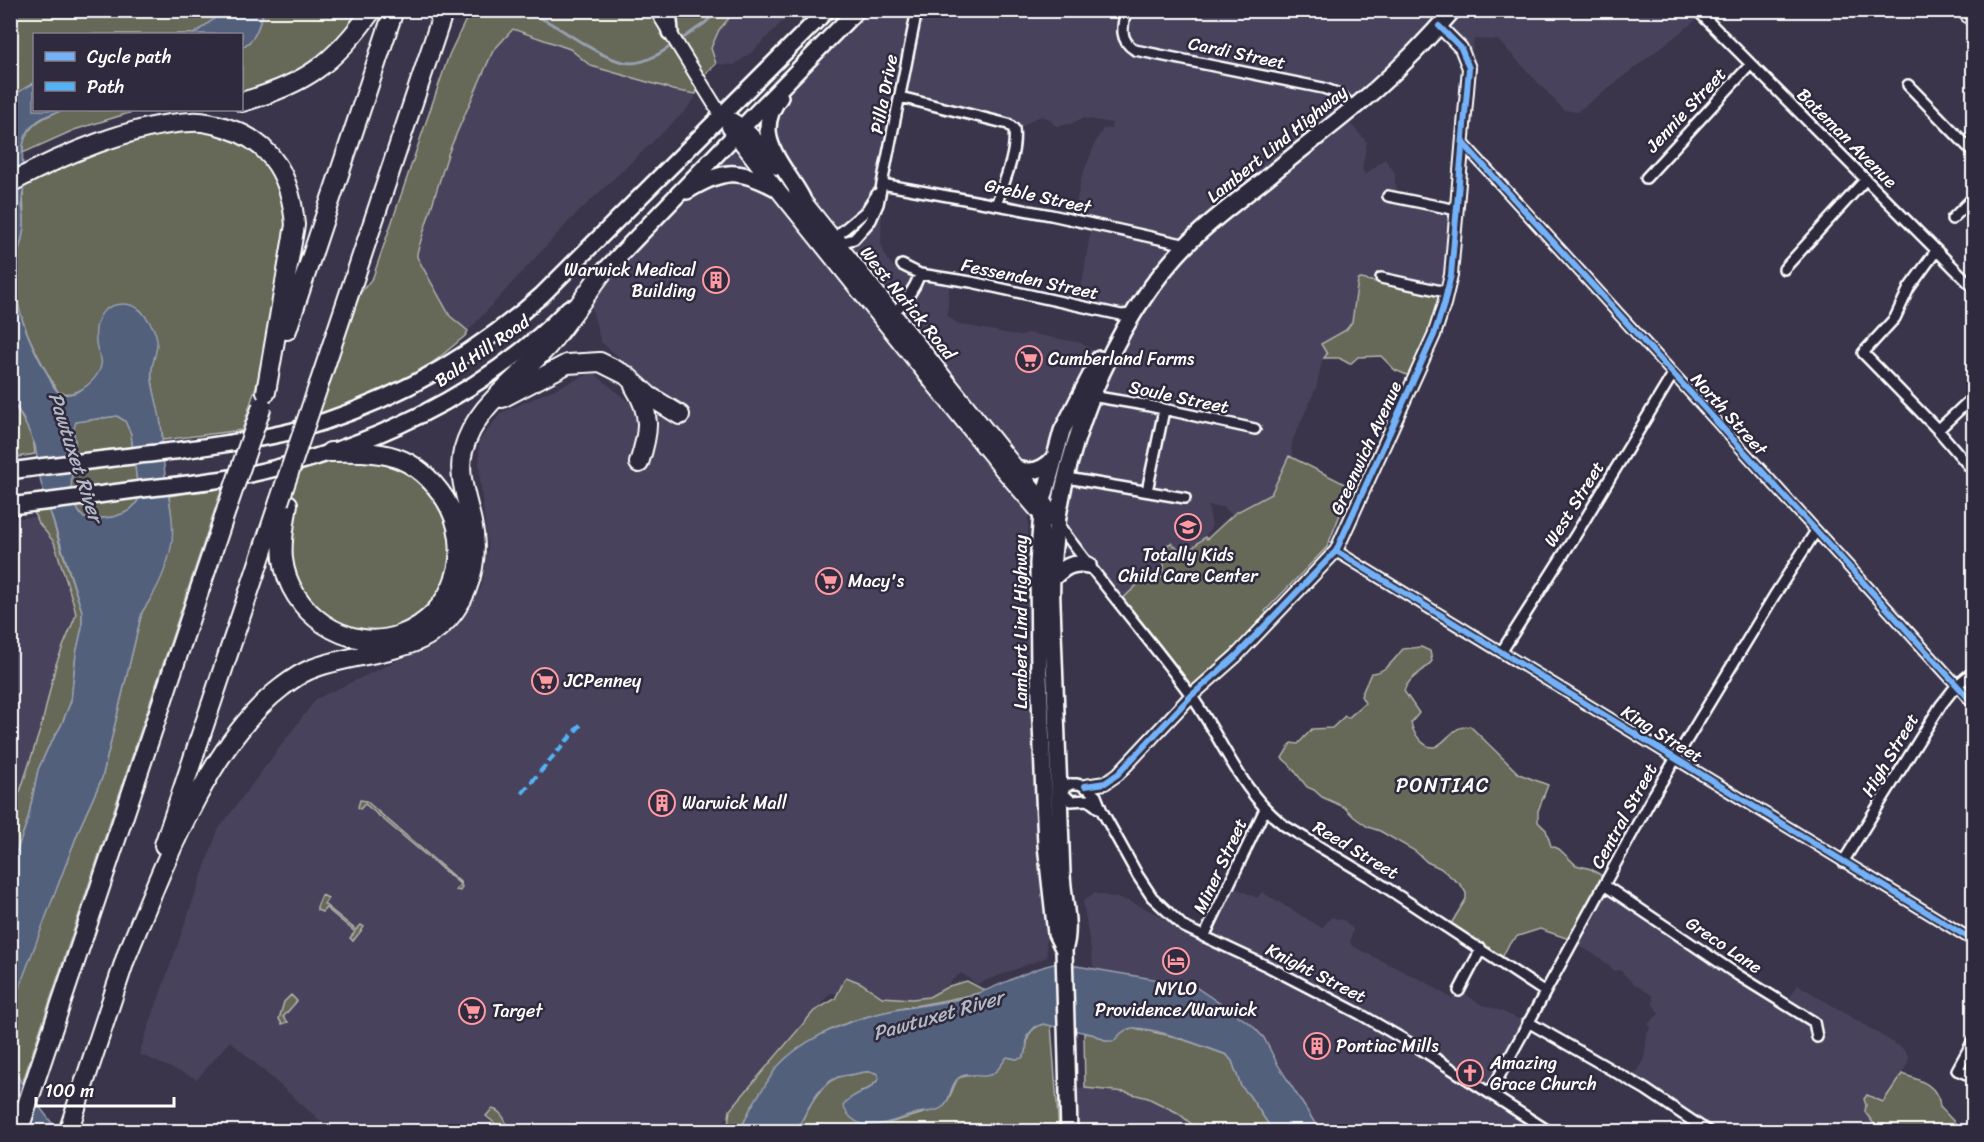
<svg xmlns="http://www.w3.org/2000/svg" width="1984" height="1142" viewBox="0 0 1984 1142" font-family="Sriracha,sans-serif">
<rect width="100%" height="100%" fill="#3b354b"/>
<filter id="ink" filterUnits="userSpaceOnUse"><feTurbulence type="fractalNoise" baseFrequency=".0167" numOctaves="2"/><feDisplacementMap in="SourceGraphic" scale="12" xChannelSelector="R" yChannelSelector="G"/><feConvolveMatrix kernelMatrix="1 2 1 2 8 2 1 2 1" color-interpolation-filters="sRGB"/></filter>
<g filter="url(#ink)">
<!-- built -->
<path fill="#49435b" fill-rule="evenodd" d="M733 11H793L752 52 734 65 716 64 711 48 720 30Z
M858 11H1708L1577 112 1564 110 1498 40 1474 39 1470 63 1443 30 1344 117 1367 142 1362 169 1365 175 1385 159 1395 173V183L1401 202 1456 214 1447 294 1358 280 1352 321 1347 330 1321 344 1327 355 1322 361 1316 388 1293 439 1291 448 1293 457 1280 472 1272 494 1233 516 1224 507 1208 506 1212 526 1205 537 1185 554 1164 576 1156 580 1148 577 1116 605 1028 511V614L1034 765 1047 957 977 984 961 973 930 999 887 998 830 993 716 1131H332L230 1041 197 1079 139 1054 218 830 316 699 420 650 456 628 482 586 488 547 480 481 479 441 501 413 593 372 639 411 677 406 601 342 590 302 620 265ZM903 99 1017 131 1033 119 1042 116 1049 119 1056 126 1070 124 1083 118 1112 123 1111 129H1103L1097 139 1081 179 1073 219 1091 227 1083 279 1075 306 1131 317 1115 334 1103 354 1100 355 1081 343 1028 333 1020 336 958 324 947 315 950 279 895 269 886 258 881 243 882 205Z
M513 29 570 49 591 66 665 87 672 90 696 94 694 100 682 114 570 220 468 331 450 316 417 257V253L448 154 458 130 493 51Z
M53 515 88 612 11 845V519Z
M1229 885 1257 898 1262 892 1322 928 1331 917 1345 921 1353 929 1350 942 1352 946 1431 985 1452 999 1461 991 1480 1004 1501 1011 1527 1023 1492 1091 1552 1131H1320L1278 1065 1264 1038 1252 1025 1194 986 1094 970 1083 901 1094 893 1129 901 1204 936Z
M1603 889 1786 1003 1798 985 1902 1048 1909 1057 1907 1065 1883 1102 1867 1095 1866 1112 1877 1127 1884 1124 1891 1131H1711L1633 1078 1644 1061 1647 1035 1651 1027 1648 1024 1659 1014 1653 1004V996L1634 984 1620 970 1614 971 1599 957 1574 943Z
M1085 1088 1125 1092 1148 1098 1178 1113 1200 1131H1059L1055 1089Z"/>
<!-- green -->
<path fill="#666758" stroke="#b2b3ac" stroke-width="1.5" d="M11 11H219L214 19 194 34H34V83L15 94 11 98Z
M264 11H364C329 54 298 80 242 91V47C258 38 257 27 264 11Z
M470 11H735L719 30 711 48 716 64 701 78 696 94 672 90 665 87 591 66 570 49 513 29 493 51 458 130 448 154 417 253V257L450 316 468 331 465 336 419 374 316 424V402L347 310 373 277 449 55Z
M64 110H139L74 130 23 153C21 128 43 116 64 110Z
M211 127 265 156 289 206 262 367 242 430 163 440C161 419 155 400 152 380 147 345 170 346 140 310L96 331C97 336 96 341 97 346 98 352 103 358 102 364 99 383 75 398 58 392 37 356 12 313 15 270 16 254 24 240 24 224 24 209 22 197 24 182L46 170 149 133Z
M1361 279 1445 296 1412 377 1395 370 1381 356 1358 357 1350 364 1339 358H1324L1327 354 1321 344 1346 330 1352 322 1358 280Z
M10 398C21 417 34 433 35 454L11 458Z
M117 416 125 421 131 434 139 498C130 519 104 519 84 518 64 498 73 470 75 445 75 437 72 430 75 422Z
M359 451 433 482 462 551 423 622 352 636 291 587 288 506 300 468Z
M1289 456 1351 487 1327 547 1265 611 1271 619 1192 696 1116 605 1137 585 1142 572 1148 577 1156 580 1164 576V547L1171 543 1185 554 1205 537 1207 539 1235 513 1271 494Z
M222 488 22 1084 11 1065 10 1009 80 827 102 778 142 612C166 577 176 538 169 496Z
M50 510 59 542 82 611V628L76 654 71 701 61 726 48 748 38 770 28 819 11 868V801L20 792 42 724 56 664 76 615 74 605 54 542 37 521 34 512Z
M1421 647 1430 651 1432 661C1423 673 1409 676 1404 691L1419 713 1411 723C1413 731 1415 734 1420 740 1436 757 1443 739 1456 730 1460 727 1465 727 1470 726L1519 774 1548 785 1538 811V822L1546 830 1551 846 1559 849 1576 865 1591 869 1607 879 1575 941 1540 929 1518 936 1509 944 1501 960 1449 927 1466 899V893L1461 885 1440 868 1427 862 1415 851 1380 831 1368 827 1354 817 1344 807 1322 797 1314 790 1307 787 1289 764 1282 758 1291 743 1298 744 1312 729 1332 728 1345 716 1348 718 1365 703 1361 696 1371 673C1386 673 1394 659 1403 649Z
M360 800 366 801 460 882 462 887 460 891 456 890 460 884 365 804 360 809 358 807Z
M322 895 328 898 324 904 356 930 361 925 364 927 353 941 350 938 355 932 326 908 322 912 317 910V907Z
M846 977 861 983 882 997 912 999 929 997 949 986 967 981 986 991C931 1007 852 1009 807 1044 796 1053 787 1064 778 1074 762 1091 747 1109 741 1131L727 1132 730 1110 814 1011 835 999Z
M291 995 297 1001 283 1017 288 1022 282 1024 279 1019 284 1002Z
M1043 1024 1051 1025 1059 1131 796 1132C806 1114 816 1087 836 1078 841 1075 849 1075 855 1074 863 1072 871 1070 878 1074L879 1079 868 1089 861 1091 889 1123C898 1120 942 1109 945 1105 949 1100 954 1085 958 1078 986 1068 982 1088 1007 1057L1016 1059 1026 1052C1027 1038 1028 1029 1043 1024Z
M1134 1028 1176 1037 1227 1055 1232 1061 1241 1086 1249 1095 1273 1131H1200L1178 1113 1148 1098 1125 1092 1085 1088 1084 1033 1092 1034 1107 1041 1124 1030Z
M1902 1074C1920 1080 1939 1085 1940 1107L1959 1127 1960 1131H1891L1884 1124 1877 1128 1865 1112 1866 1105 1864 1099 1867 1095 1883 1102Z
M492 1109C499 1110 507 1119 506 1127L503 1130 486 1116Z"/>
<!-- water -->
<path fill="#53617c" stroke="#98a0b0" stroke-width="1.5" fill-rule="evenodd" d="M219 11V10L264 11C257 27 258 38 242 47V34H194L214 19Z
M34 83V110H64C52 113 36 119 29 130 18 146 24 165 24 183 24 189 22 195 22 201 22 208 24 216 24 223 24 240 15 256 15 272 14 308 30 345 48 375 50 380 53 387 57 391 62 396 68 394 74 393 85 389 99 377 101 365 103 358 98 354 97 348 95 340 95 328 98 321 103 302 131 299 142 312 149 320 156 329 157 340 158 354 149 366 152 380 154 395 159 409 161 425 163 438 162 452 164 465 166 491 175 515 172 542 168 567 156 592 142 612L102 778 80 827 11 1009V868L28 819 38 770 48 748 61 726 71 701 76 654 82 628V611L41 483 35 445 22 416 11 398V98L15 94ZM117 416 125 421 131 434 139 498C130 519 104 519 84 518 64 498 73 470 75 445 75 437 72 430 76 422Z
M1059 963 1194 986 1252 1025 1264 1038 1278 1065 1320 1131H1273L1249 1095 1241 1086 1232 1061 1227 1055C1206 1047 1153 1026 1132 1028 1124 1029 1119 1035 1114 1041H1107L1092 1034 1043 1024 1035 1027 1027 1036 1026 1053 1022 1058 1017 1059 1007 1057C1003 1062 1000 1068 995 1072 984 1082 971 1070 960 1077 950 1083 951 1099 944 1106 937 1113 926 1111 918 1113 892 1120 859 1140 843 1106 850 1096 858 1094 868 1089 872 1087 876 1082 879 1079L878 1074C871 1070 863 1072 855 1074 849 1075 841 1075 836 1078 816 1087 806 1114 796 1131L741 1132C745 1116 755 1100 764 1087 768 1081 772 1074 776 1068 803 1038 847 1021 885 1012 913 1006 942 1004 970 996 1000 987 1027 969 1059 963Z
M10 1065 22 1084 58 1131H14L11 1127Z"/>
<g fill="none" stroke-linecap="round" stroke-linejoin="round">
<!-- stream -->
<path stroke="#98a0b0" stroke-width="3" d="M520 10C530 14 540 17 550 23 572 35 607 63 632 63 648 62 661 53 674 44
M679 41 705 23 718 10"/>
<defs>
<path id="minor" d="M1126 10C1122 27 1119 40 1135 50L1323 88 1340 94 1353 108
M1697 10 1974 288
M1908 85 1974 153
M900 97 1008 124 1014 129C1017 154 1004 182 996 205
M1463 143 1974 704
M1646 178 1751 64
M882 184 1051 215 1187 245
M1388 196 1457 210
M1952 219 1974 197
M837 243 841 232 866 211 877 194
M836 244 854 239 871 220 878 204 917 10
M1936 251 1909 288 1895 318 1863 353 1938 430 1974 472
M902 265 920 274 971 282 1121 315 1133 314
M1784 269 1866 179
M1381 278 1446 292
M892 314C906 302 914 290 920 274
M1097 397 1145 405 1255 429
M1938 430 1974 396
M1067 478 1185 498
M1147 491 1164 410
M1058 524C1100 582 1147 636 1190 694 1222 738 1240 792 1285 826L1370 877 1545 992
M1336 551 1974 941
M1502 651 1575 536 1673 374
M1056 790H1060L1071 784H1077L1085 786 1096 796 1102 811 1138 876 1152 897 1184 927 1269 967 1360 1014 1422 1050 1550 1132
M1060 790 1071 801 1088 800 1101 810
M1843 862 1941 705 1956 686 1974 671
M1604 885 1738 975 1814 1022 1817 1037
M1204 937 1265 809
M1459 991 1481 949
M1528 1022 1645 1089 1709 1132
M1974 1039 1957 1070 1974 1077
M1490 1093 1650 801 1774 596 1816 531"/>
<path id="tertiary" d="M656 10 721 115
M1085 786 1105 783 1118 774 1191 696 1236 656 1336 551 1434 335 1444 304 1451 275 1469 68 1461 48 1439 26"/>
<path id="secondary" d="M1963 10 1974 21
M721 115C746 124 761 146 777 167
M729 127 776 188 1004 472 1041 515 1048 519
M796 191 1043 501 1058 524"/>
<path id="primary" d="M668 10 670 32
M780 97C750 136 783 163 802 198
M687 191C723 169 739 168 776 188
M594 282 760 109 857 10
M1017 469C1032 474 1044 470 1054 458
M10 471C67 463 125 457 182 450 218 445 257 440 293 431 387 405 469 360 542 295L827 10
M10 506C54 501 98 495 142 489 176 485 211 482 246 475 365 450 483 396 569 308
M1051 580C1063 568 1072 561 1088 565
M1064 950 1056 934 1046 845 1039 674 1038 563 1043 501 1062 431 1099 359
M1069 1132 1064 950C1072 926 1063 900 1062 874 1059 784 1056 694 1052 605 1047 489 1099 341 1177 255 1203 226 1235 203 1265 179 1301 149 1340 120 1376 89 1403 65 1429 38 1453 10"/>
<path id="motorway" d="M242 102C305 84 334 64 372 10
M10 183C60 156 133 124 191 122 203 121 215 124 227 128 274 143 291 179 295 225L266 392
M287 330 394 10
M319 384 444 10
M634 386C652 415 649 432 639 463
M502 398 567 364 600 362 626 375 649 396 680 415
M288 504C285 522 281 541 283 559 289 612 347 654 400 635 456 614 476 548 445 499 414 452 382 451 330 452
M164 845 279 502
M125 960C160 875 208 743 282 687 290 681 299 674 309 670 358 649 423 659 456 609 473 585 479 551 472 522 467 499 457 474 463 451 475 405 518 380 548 346 567 323 584 297 602 273
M18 1132 227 508
M68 1132 129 948"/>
</defs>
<!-- minor casing -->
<use href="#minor" stroke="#fff" stroke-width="14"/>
<!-- tertiary casing -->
<use href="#tertiary" stroke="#fff" stroke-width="16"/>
<!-- secondary casing -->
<use href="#secondary" stroke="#fff" stroke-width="18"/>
<!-- primary casing -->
<use href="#primary" stroke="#fff" stroke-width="20"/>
<!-- motorway casing -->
<use href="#motorway" stroke="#fff" stroke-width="22"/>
<!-- minor -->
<use href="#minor" stroke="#2f2a3d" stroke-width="9"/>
<!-- tertiary -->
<use href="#tertiary" stroke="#2f2a3d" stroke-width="12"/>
<!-- secondary -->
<use href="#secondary" stroke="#2f2a3d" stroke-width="14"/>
<!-- primary -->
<use href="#primary" stroke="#2f2a3d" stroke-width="15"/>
<!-- motorway -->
<use href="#motorway" stroke="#2f2a3d" stroke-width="18"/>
<defs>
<path id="motorway-bridge" d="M279 502 319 384
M227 508 262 406"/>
</defs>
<!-- motorway-bridge casing -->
<use href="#motorway-bridge" stroke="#fff" stroke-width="22" stroke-linecap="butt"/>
<!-- motorway-bridge -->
<use href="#motorway-bridge" stroke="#2f2a3d" stroke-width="18"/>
<!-- quiet -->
<path stroke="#52b3f8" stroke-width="4.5" stroke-dasharray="9 4.5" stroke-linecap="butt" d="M522 793 582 723"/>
<defs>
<path id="cycleway" d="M1463 143 1974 704
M1336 551 1974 941
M1085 786 1105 783 1118 774 1191 696 1236 656 1336 551 1434 335 1444 304 1451 275 1469 68 1461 48 1439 26"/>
</defs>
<!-- cycleway casing -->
<use href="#cycleway" stroke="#2f2a3d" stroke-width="10"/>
<!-- cycleway -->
<use href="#cycleway" stroke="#73b2f8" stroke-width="6"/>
</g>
</g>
<!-- icons -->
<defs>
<symbol id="building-ring" viewBox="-11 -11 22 22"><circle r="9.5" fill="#2f2a3d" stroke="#ff9aa2" stroke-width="1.5"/><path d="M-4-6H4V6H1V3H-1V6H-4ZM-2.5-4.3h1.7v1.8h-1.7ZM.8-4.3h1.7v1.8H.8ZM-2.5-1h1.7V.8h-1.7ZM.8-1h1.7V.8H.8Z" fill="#ff9aa2"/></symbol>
<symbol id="supermarket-ring" viewBox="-11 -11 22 22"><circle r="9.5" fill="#2f2a3d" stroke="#ff9aa2" stroke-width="1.5"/><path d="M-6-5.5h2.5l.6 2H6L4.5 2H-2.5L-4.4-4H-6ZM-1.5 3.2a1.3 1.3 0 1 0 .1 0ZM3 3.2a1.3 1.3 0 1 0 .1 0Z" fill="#ff9aa2"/></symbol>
<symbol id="school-ring" viewBox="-11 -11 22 22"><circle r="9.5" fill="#2f2a3d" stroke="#ff9aa2" stroke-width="1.5"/><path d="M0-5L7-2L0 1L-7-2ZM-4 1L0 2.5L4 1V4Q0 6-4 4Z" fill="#ff9aa2"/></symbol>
<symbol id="hotel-ring" viewBox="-11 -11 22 22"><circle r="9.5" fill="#2f2a3d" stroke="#ff9aa2" stroke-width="1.5"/><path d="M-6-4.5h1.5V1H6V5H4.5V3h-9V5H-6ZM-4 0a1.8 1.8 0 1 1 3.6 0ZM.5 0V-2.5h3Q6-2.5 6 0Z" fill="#ff9aa2"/></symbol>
<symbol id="church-ring" viewBox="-11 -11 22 22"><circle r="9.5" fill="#2f2a3d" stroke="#ff9aa2" stroke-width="1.5"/><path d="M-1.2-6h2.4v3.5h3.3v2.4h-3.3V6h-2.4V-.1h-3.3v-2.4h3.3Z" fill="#ff9aa2"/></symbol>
</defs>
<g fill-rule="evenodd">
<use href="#building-ring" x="701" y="265" width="30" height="30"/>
<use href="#supermarket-ring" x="1014" y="344" width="30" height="30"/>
<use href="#school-ring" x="1173" y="512" width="30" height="30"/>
<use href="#supermarket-ring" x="814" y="566" width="30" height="30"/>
<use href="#supermarket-ring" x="530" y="666" width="30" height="30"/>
<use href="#building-ring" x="647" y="788" width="30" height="30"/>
<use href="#hotel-ring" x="1161" y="946" width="30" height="30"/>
<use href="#supermarket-ring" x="457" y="996" width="30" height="30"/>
<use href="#building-ring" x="1302" y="1031" width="30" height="30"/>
<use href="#church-ring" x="1455" y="1058" width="30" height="30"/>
</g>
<g text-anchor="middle" stroke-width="5" stroke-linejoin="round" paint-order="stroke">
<!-- street labels -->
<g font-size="18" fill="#fff" stroke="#2f2a3d">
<text transform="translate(1237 53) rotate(12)" y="6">Cardi Street</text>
<text transform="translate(884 94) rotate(-79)" y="6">Pilla Drive</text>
<text transform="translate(1686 110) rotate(-47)" y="6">Jennie Street</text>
<text transform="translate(1847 138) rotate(45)" y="6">Bateman Avenue</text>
<text transform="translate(1277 144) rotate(-39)" y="6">Lambert Lind Highway</text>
<text transform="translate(1038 196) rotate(12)" y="6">Greble Street</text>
<text transform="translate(1030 279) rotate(12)" y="6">Fessenden Street</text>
<text transform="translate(908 303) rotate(51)" y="6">West Natick Road</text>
<text transform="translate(482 351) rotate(-35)" y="6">Bald Hill Road</text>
<text transform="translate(1179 397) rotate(12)" y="6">Soule Street</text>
<text transform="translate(1729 414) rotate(48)" y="6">North Street</text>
<text transform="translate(1366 448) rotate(-65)" y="6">Greenwich Avenue</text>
<text transform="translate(1574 504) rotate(-58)" y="6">West Street</text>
<text transform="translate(1021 622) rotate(-90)" y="6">Lambert Lind Highway</text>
<text transform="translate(1662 734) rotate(32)" y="6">King Street</text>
<text transform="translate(1890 755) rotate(-59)" y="6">High Street</text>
<text transform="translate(1624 816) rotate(-61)" y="6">Central Street</text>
<text transform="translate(1356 850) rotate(31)" y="6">Reed Street</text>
<text transform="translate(1220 866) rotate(-65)" y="6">Miner Street</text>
<text transform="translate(1724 945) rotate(34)" y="6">Greco Lane</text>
<text transform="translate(1316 973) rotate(27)" y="6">Knight Street</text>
</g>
<!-- poi labels -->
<g font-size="18" fill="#fff" stroke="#2f2a3d" text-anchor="start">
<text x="696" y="276" text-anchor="end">Warwick Medical<tspan x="696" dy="21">Building</tspan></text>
<text x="1048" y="365">Cumberland Farms</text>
<text x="1188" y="561" text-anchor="middle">Totally Kids<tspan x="1188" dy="21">Child Care Center</tspan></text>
<text x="848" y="587">Macy's</text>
<text x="564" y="687">JCPenney</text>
<text x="682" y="809">Warwick Mall</text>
<text x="1176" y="995" text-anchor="middle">NYLO<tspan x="1176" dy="21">Providence/Warwick</tspan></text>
<text x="492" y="1017">Target</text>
<text x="1336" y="1052">Pontiac Mills</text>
<text x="1490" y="1069">Amazing<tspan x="1490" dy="21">Grace Church</tspan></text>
</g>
<!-- water labels -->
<g font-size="20" font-style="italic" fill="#b2b8c4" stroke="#2f2a3d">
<text transform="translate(76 457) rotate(72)" y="7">Pawtuxet River</text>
<text transform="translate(938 1015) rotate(-16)" y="7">Pawtuxet River</text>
</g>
<!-- neighbourhood labels -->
<g font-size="20" letter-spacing="1.5" fill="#fff" stroke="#2f2a3d">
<text x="1443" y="792">PONTIAC</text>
</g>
</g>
<!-- margin -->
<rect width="1984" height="1142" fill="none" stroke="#2f2a3d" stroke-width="36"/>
<rect x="18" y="18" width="1948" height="1106" fill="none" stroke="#fff" stroke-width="2" filter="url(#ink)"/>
<!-- legend -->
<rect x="33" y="33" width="210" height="78" fill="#2f2a3d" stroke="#827f8b" stroke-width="1.5"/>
<rect x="45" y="52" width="30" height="9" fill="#73b2f8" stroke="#827f8b" stroke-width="1.5"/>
<text x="87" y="63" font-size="18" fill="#ffffff">Cycle path</text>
<rect x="45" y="82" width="30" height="9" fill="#52b3f8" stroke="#827f8b" stroke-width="1.5"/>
<text x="87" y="93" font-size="18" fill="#ffffff">Path</text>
<!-- scale -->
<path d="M36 1097v9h138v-9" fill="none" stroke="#ffffff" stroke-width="3"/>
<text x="45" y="1097" font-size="18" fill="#ffffff" stroke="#2f2a3d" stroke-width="4.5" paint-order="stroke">100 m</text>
</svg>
